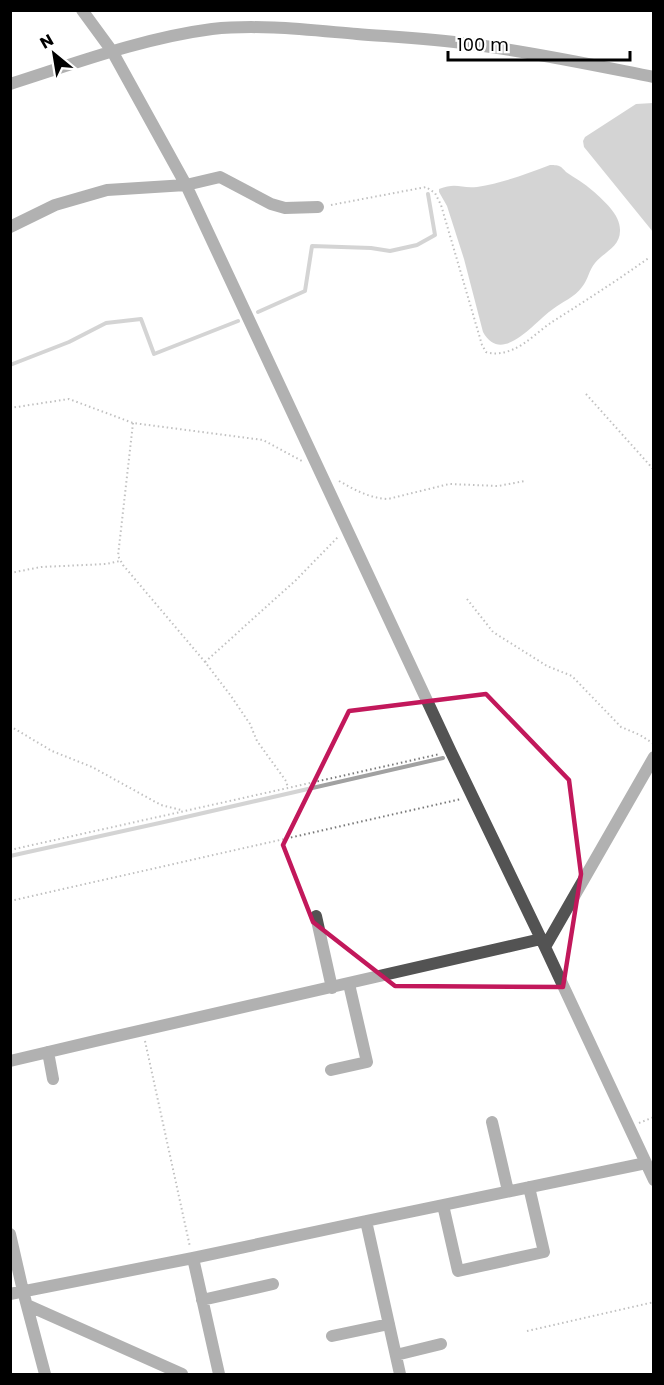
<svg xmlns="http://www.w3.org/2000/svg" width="664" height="1385" viewBox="0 0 664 1385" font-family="Poppins,sans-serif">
<rect width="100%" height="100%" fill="#fff"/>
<!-- water -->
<path fill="#a1a1a1" d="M653 103H654L653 232 584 147 583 141 585 137 636 104Z
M550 165C552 165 558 165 559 166 562 167 564 170 566 172 575 178 584 183 593 191 604 201 621 215 620 231 620 247 604 252 595 263 589 270 588 280 582 287 575 297 562 302 553 309 534 322 502 366 483 332L464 259 447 206 439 192V189C457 182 461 189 477 187 503 183 526 174 550 165Z"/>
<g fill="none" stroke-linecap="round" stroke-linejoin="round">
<!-- stream -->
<path stroke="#a1a1a1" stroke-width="4" d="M258 312 305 291 312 246 371 248 390 251 417 245 435 235 428 194
M10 365 69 342 106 323 141 319 154 354 238 321
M10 856 164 822 443 758"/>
<!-- path -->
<path stroke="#757575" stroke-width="2" stroke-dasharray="1.5 3" stroke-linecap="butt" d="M331 205 426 187 435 193 441 205 482 345 486 352C495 355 505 353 514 349 526 344 540 330 552 322 585 301 618 280 650 257
M586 394 654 470
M10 408 69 399 133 423 263 440 302 461
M133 423 118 556 123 565 205 662 231 696 250 724 257 741 286 781 288 788
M339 481C355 490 369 498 388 499L449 484 498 486 525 481
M10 573 41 567 106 564 120 561
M467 599 493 632 547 666 572 676 621 727 640 735 654 744
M205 662 296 580 338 537
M10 726 52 751 92 767 161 805 181 810
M10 850 440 754
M10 901 461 799
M145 1041 190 1247
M639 1123 654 1117
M527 1331 654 1302"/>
<!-- minor -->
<path stroke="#535353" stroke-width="12" d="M82 10 112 51 186 185 451 752 545 947 654 1180
M10 84C76 63 143 38 212 29 260 24 309 30 357 34 395 37 433 39 470 44 532 52 593 65 654 77
M10 227 55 205 107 190 186 185 220 177 271 204 285 208 318 207
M316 916 332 988
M545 947 654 757
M48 1052 53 1079
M10 1061C187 1019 365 980 541 939
M331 1070 367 1062 349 984
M492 1122 508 1191
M443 1205 458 1271 544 1252 529 1187
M366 1221 400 1374
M10 1234 23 1291 45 1374
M193 1258 219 1374
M10 1294 193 1258 366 1221 646 1163
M202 1300 273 1284
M27 1305 182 1374
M332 1336 389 1324
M396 1355 441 1344"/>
</g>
<!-- marked area -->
<path d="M0 0H664V1385H0ZM486 694 569 780 581 874 563 987 395 986 313 922 283 845 349 711Z" fill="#fff" fill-opacity=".55" fill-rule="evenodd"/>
<path fill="none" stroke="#c2185b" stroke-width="4.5" stroke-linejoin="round" d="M486 694 569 780 581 874 563 987 395 986 313 922 283 845 349 711Z"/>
<!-- border -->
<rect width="664" height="1385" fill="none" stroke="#000000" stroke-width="24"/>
<!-- north arrow -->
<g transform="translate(54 54) rotate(330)" stroke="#ffffff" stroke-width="4.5" paint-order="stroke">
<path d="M0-4.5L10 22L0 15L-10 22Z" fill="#000000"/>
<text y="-9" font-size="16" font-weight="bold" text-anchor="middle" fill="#000000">N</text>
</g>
<!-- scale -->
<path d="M448 51v9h182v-9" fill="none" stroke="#000000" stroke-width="3"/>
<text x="457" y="51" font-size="18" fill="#000000" stroke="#ffffff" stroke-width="4.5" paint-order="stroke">100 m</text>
</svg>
